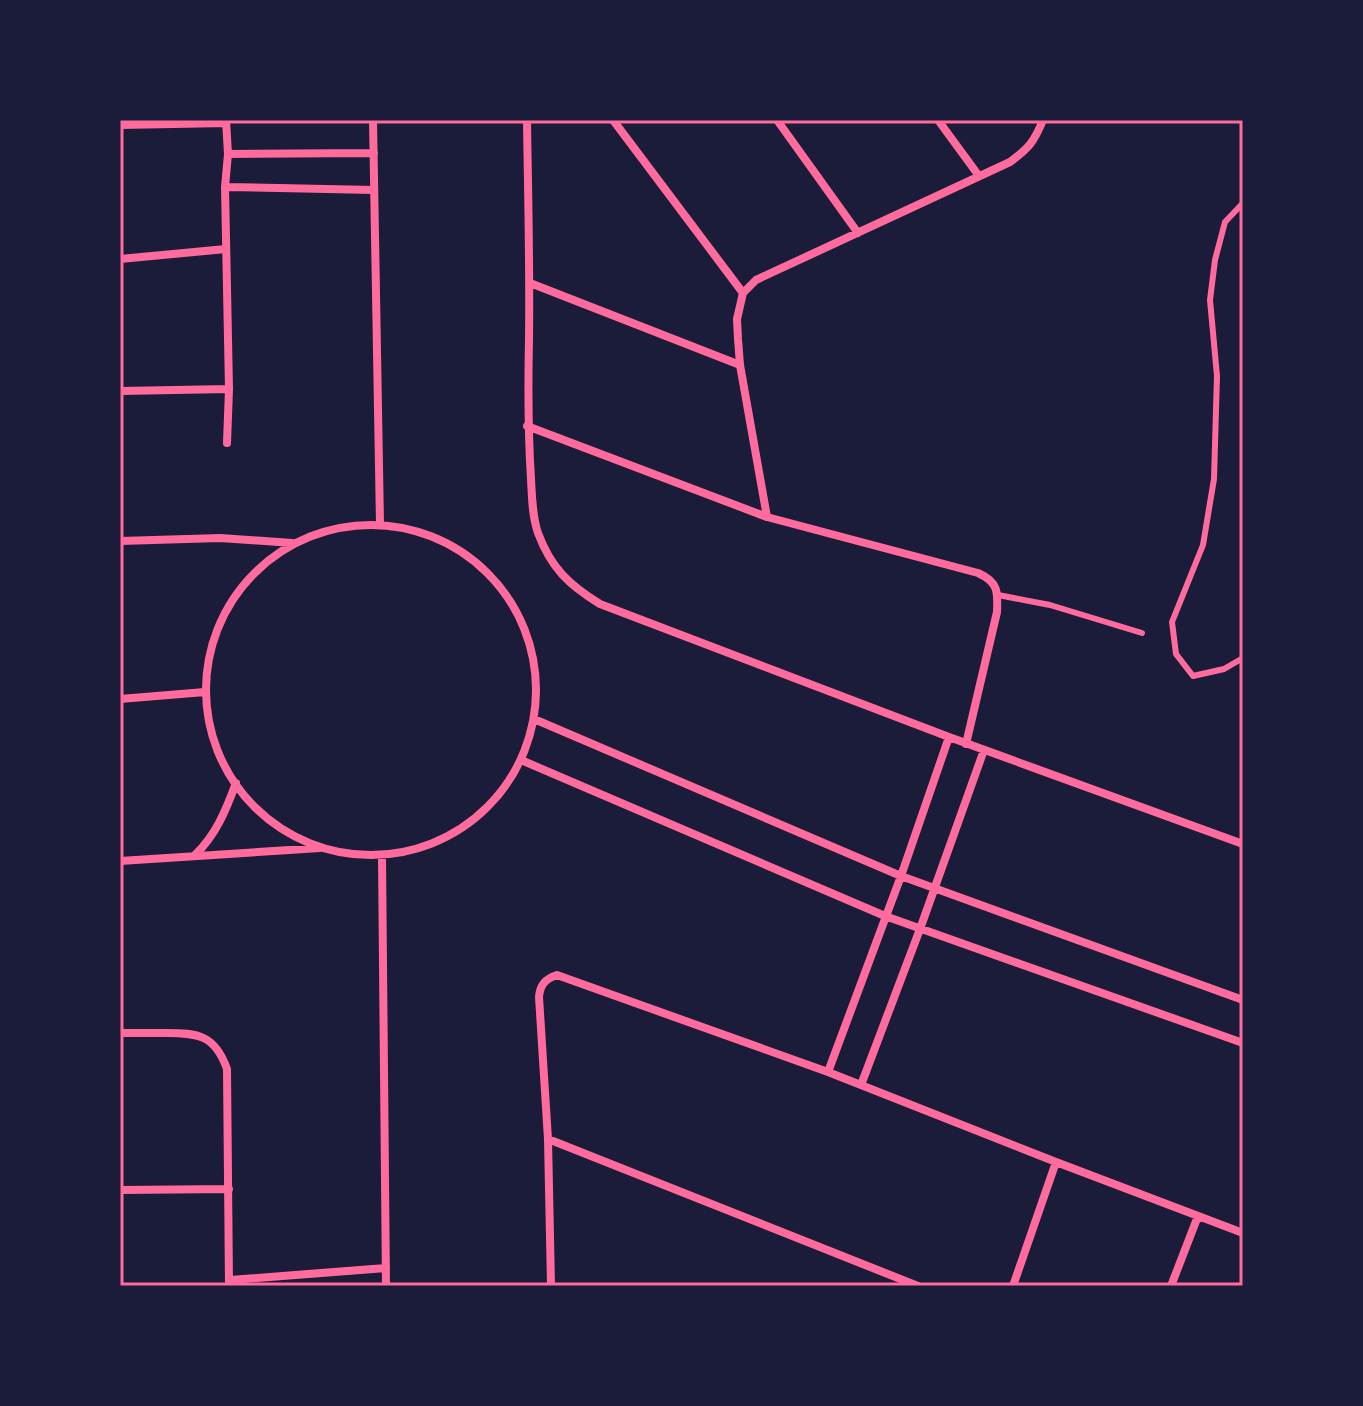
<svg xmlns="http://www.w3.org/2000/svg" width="1363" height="1406" viewBox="0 0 1363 1406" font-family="'Public Sans',sans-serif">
<rect width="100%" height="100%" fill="#1b1b3a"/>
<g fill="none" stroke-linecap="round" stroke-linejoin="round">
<!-- service -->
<path stroke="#ff6b9d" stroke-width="6" d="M1243 203 1225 222 1215 260 1210 300 1217 376 1214 479 1203 545 1172 622 1176 654 1193 676 1224 669 1243 658
M998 595 1050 605 1142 633"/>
<!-- minor -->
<path stroke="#ff6b9d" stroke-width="8" d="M373 120 380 524
M527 120C528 193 530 266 529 339 528 386 528 432 531 479 532 496 532 516 538 533 551 568 569 585 600 604L949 737 1243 844
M613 120 743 293
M777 120 858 233
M938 120 979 176
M120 125 226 123
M228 154 374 153
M225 187 374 190
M120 259 226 249
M530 283 740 365
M120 391 229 389 225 187 228 154 226 120
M527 426 767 517 978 573C998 582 998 591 997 612L966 744
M227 443 229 389
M767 517 740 365 738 339 737 319 743 293 756 280 1010 162C1029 148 1034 142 1043 120
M206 690a165 165 0 1 1 330 0a165 165 0 1 1-330 0Z
M120 541 220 538 292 543
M120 699 205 692
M534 719 901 876 1243 1000
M521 760 885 916 1243 1043
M195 855C216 835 226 810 236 783
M382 856 386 1286
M120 861 320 848
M120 1033C135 1033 151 1033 166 1033 198 1033 215 1035 227 1069L229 1286
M828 1072 901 876 949 737
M861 1085 920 929 984 750
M548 1139 918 1286
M120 1190 229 1189
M230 1280 386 1268
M551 1286 548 1139 539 997C540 985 545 979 557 975L828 1072 1056 1162 1243 1233
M1013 1286 1056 1162
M1171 1286 1198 1216"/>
</g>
<!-- border -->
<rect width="1363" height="1406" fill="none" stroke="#1b1b3a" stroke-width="244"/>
<rect x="122" y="122" width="1119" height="1162" fill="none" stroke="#ff6b9d" stroke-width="3"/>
</svg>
